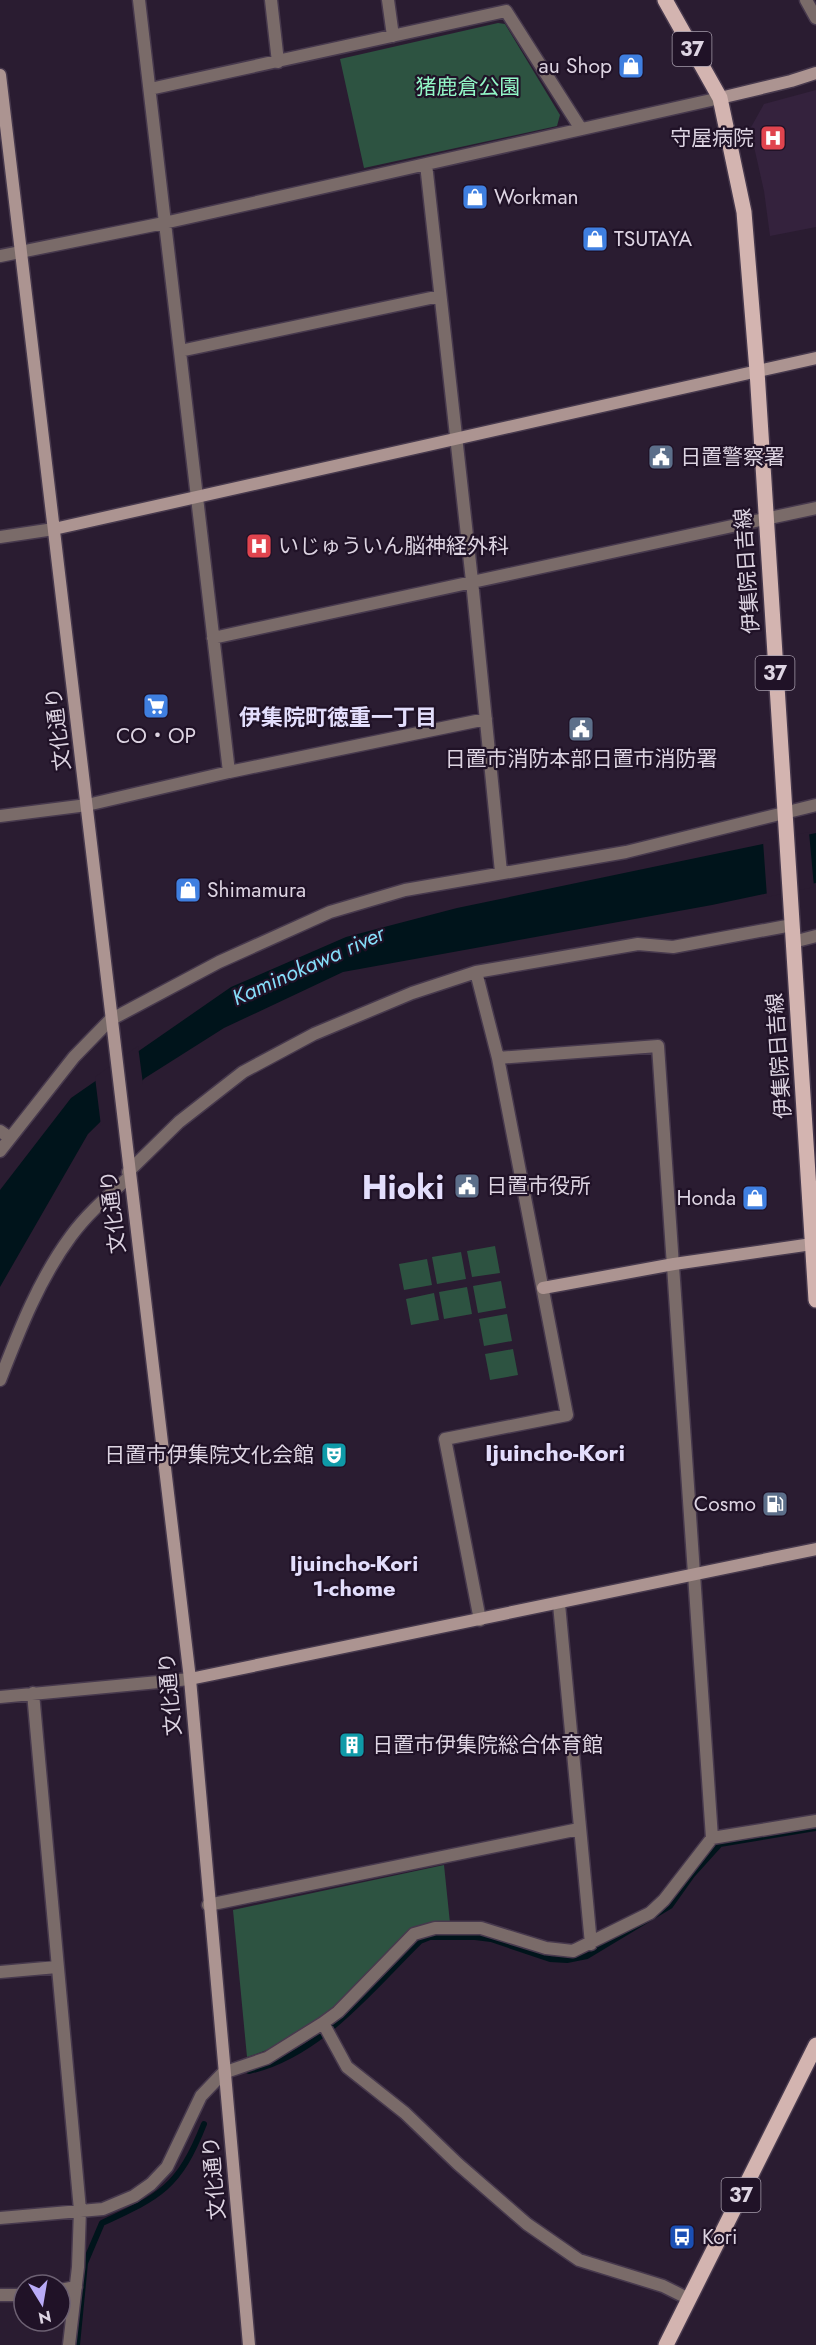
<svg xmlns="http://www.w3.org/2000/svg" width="816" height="2345" viewBox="0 0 816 2345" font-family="Jost,'Noto Sans JP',sans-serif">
<rect width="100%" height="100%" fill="#2a1c31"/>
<!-- built -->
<path fill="#34223d" d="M816 90V227L770 236 764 191 750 129 764 104Z"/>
<!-- green -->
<path fill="#2d5341" d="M498 23 505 24 560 115 557 126 364 168 340 59Z
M495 1246 500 1273 472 1277 467 1251Z
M461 1252 466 1279 437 1284 432 1257Z
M427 1259 432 1285 404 1290 399 1264Z
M501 1281 506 1308 478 1313 473 1286Z
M467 1287 472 1314 444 1319 439 1292Z
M434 1293 439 1320 411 1325 406 1299Z
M507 1314 512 1341 484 1346 479 1319Z
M513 1349 518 1375 490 1380 485 1354Z
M444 1865 450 1923C435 1923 422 1922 410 1931 394 1943 381 1961 368 1975 334 2010 294 2043 247 2057L233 1910Z"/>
<!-- water -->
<path fill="#00141b" d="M816 833V883L712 905 343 972 224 1028 145 1078 88 1134 0 1287V1190L71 1098 231 987 346 937 457 908Z"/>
<!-- pier -->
<path fill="#2a1c31" d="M809 832 814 887 767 897 763 841Z
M138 1046 143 1084 101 1126 95 1077Z"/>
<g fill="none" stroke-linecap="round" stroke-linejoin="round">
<!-- stream -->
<path stroke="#00141b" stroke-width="6" d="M249 2071C320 2055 371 1989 420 1941L430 1937H475L491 1939 550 1959 567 1960 587 1956 670 1906 692 1875 720 1844 816 1828
M77 2345 85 2263 102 2223C161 2196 179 2187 204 2124"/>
<defs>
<path id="street" d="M139 0 229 772
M271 0 278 62
M388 0 393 36
M806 0 816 18
M150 89 506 11 581 129
M426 164 472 581 501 872
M0 256 164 223 720 98
M180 351 440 296
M0 537 54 529
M213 638 816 508
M0 816 87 805 229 772 486 719
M793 942 816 936
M476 972 498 1058 567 1415 445 1439 480 1620
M498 1058 658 1046 712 1838
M0 1131 10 1138
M0 1151 74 1057 110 1020 219 962 330 912 405 890 626 852 816 805
M128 1172 179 1122 243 1072 314 1034 412 993 476 972 638 944 673 947 792 925
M0 1380C19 1331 39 1279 71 1236 87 1214 108 1196 129 1177
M559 1604 591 1944
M33 1693 80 2210 78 2267 69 2345
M0 1697 190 1679
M208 1905 579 1829
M0 1972 57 1967
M323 2023 347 2067 405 2113 458 2164 527 2224 579 2260 663 2286 689 2299
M0 2218 103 2209 134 2196 151 2184 167 2167 201 2096 223 2073 267 2058 323 2023 338 2012 414 1934 435 1928H481L546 1948 573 1951 650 1913 664 1900 712 1838 816 1821
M60 2290 76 2287
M0 2295H24"/>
<path id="secondary" d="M0 75 190 1679 249 2345
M720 98 791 81 816 73
M54 529 816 358
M543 1288 674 1264 812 1244
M190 1679 816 1549"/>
<path id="primary" d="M665 0 720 98 744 212 757 371 816 1300
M666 2345 816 2045"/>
</defs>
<!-- street casing -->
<use href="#street" stroke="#47394d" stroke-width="15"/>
<!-- secondary casing -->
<use href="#secondary" stroke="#47394d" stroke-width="15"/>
<!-- primary casing -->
<use href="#primary" stroke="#47394d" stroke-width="18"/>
<!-- street -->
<use href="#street" stroke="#7a6b69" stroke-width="12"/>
<!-- secondary -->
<use href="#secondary" stroke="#ac9491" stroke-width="12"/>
<!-- primary -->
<use href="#primary" stroke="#d3b4b0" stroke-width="15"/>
</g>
<!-- icons -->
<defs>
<symbol id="shop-square" viewBox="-11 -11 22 22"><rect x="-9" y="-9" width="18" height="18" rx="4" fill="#3f7fe0" stroke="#201227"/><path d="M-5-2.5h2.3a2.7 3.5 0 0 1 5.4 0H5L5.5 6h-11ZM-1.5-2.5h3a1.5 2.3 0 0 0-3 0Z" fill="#fff"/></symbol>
<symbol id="hospital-square" viewBox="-11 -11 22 22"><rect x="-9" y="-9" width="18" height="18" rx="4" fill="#e0444e" stroke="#201227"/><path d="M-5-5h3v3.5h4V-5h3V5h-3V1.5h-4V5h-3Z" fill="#fff"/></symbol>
<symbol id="civic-square" viewBox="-11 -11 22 22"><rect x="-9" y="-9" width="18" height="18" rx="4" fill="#5c6f8a" stroke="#201227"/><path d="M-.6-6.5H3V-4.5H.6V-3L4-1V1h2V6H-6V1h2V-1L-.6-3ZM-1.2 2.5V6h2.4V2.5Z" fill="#fff"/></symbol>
<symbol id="supermarket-square" viewBox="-11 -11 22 22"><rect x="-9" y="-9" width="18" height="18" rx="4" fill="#3f7fe0" stroke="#201227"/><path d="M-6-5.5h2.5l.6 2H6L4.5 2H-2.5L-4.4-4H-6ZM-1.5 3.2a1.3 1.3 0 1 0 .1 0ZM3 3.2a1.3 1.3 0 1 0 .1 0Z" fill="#fff"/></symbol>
<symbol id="theatre-square" viewBox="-11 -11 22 22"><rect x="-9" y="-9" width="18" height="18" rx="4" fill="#0f9aa8" stroke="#201227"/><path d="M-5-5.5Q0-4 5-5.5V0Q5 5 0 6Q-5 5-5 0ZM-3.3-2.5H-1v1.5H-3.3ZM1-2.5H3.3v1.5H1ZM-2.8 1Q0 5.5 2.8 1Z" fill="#fff"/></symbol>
<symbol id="fuel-square" viewBox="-11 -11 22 22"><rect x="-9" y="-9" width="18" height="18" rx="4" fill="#5c6f8a" stroke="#201227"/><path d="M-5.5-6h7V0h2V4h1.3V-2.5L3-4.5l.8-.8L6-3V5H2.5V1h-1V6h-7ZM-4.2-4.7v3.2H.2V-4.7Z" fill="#fff"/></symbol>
<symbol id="building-square" viewBox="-11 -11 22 22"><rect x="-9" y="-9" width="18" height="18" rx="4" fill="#0f9aa8" stroke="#201227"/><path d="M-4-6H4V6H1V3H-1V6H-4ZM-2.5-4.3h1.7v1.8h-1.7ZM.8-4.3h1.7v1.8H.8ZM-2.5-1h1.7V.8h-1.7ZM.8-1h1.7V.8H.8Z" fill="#fff"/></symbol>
<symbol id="bus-square" viewBox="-11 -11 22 22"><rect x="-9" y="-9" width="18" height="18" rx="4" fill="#1a4fb4" stroke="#201227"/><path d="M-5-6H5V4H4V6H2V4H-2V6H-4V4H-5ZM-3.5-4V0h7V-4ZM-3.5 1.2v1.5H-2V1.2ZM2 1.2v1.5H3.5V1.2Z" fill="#fff"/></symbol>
</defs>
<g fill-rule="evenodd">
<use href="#shop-square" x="616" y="51" width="30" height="30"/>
<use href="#hospital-square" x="758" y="123" width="30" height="30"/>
<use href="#shop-square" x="460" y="182" width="30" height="30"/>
<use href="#shop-square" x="580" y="224" width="30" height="30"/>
<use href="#civic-square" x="646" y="442" width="30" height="30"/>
<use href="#hospital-square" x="244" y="531" width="30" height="30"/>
<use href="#supermarket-square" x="141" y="691" width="30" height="30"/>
<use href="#civic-square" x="566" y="714" width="30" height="30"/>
<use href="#shop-square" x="173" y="875" width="30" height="30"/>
<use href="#civic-square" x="452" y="1171" width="30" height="30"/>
<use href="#shop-square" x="740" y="1183" width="30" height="30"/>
<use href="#theatre-square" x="319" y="1440" width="30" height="30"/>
<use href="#fuel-square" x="760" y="1489" width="30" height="30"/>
<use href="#building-square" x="337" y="1730" width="30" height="30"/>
<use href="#bus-square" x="667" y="2222" width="30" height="30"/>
</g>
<g text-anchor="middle" stroke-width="4.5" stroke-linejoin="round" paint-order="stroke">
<!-- shield labels -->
<g fill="#201227" stroke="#a49aaa" stroke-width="1.5">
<rect x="672.5" y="32" width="39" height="34" rx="4.5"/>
<rect x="755.5" y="656" width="39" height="34" rx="4.5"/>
<rect x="721.5" y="2178" width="39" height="34" rx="4.5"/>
</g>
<g font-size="20" font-weight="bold" fill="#ddd4e2">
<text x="692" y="56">37</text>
<text x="775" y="680">37</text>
<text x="741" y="2202">37</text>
</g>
<!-- poi labels -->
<g font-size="21" fill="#ddd4e2" stroke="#201227" text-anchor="start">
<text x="612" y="73" text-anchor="end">au Shop</text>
<text x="754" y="145" text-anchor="end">守屋病院</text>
<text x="494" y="204">Workman</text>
<text x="614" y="246">TSUTAYA</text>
<text x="680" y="464">日置警察署</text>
<text x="278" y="553">いじゅういん脳神経外科</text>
<text x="156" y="743" text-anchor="middle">CO・OP</text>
<text x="581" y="766" text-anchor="middle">日置市消防本部日置市消防署</text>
<text x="207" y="897">Shimamura</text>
<text x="486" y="1193">日置市役所</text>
<text x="736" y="1205" text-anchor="end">Honda</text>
<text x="314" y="1462" text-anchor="end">日置市伊集院文化会館</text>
<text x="756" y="1511" text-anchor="end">Cosmo</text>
<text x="372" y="1752">日置市伊集院総合体育館</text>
<text x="702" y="2244">Kori</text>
</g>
<!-- park labels -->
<g font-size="21" fill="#92f6c6" stroke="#201227">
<text x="468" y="94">猪鹿倉公園</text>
</g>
<!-- street labels -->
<g font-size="21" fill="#ddd4e2" stroke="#201227">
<text transform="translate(747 571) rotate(-94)" y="7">伊集院日吉線</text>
<text transform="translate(58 729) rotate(-97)" y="7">文化通り</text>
<text transform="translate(779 1056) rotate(-94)" y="7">伊集院日吉線</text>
<text transform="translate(113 1212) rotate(-97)" y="7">文化通り</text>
<text transform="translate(170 1694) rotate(-95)" y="7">文化通り</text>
<text transform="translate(214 2178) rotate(-95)" y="7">文化通り</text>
</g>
<!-- neighbourhood labels -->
<g font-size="22" font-weight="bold" fill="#e3defc" stroke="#201227">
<text x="338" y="725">伊集院町徳重一丁目</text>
<text x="354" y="1571">Ijuincho-Kori<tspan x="354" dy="25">1-chome</tspan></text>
</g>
<!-- water labels -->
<g font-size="22" font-style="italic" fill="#85def9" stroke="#201227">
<text transform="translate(308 965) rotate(-24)" y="8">Kaminokawa river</text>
</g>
<!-- quarter labels -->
<g font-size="24" font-weight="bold" fill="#e3defc" stroke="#201227">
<text x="555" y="1461">Ijuincho-Kori</text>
</g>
<!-- town labels -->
<g font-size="33" font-weight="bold" fill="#e3defc" stroke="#201227">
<text x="403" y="1199">Hioki</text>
</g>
</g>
<!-- north arrow -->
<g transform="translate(42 2303) rotate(169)"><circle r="28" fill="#201227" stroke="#6c6072" stroke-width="1.5"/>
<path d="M0-4.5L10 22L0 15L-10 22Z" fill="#b9abf7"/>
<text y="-9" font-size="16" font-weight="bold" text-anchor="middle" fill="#ddd4e2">N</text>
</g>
</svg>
